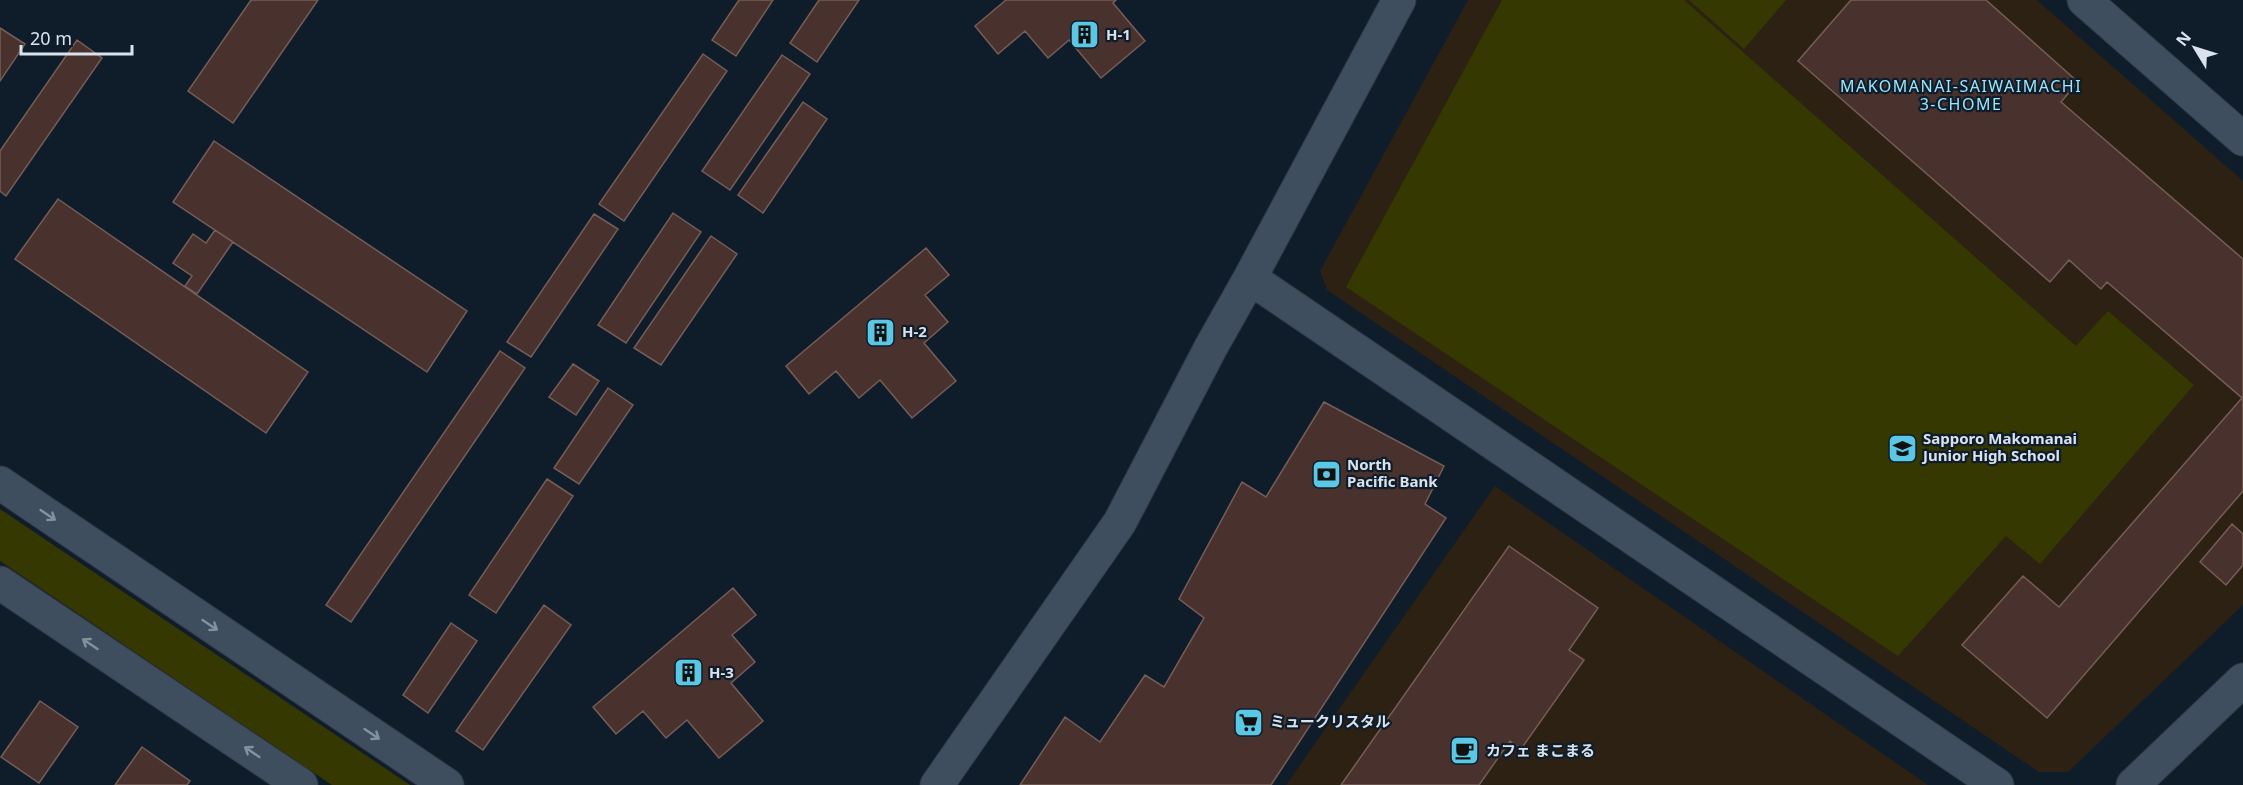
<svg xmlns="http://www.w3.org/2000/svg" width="2243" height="785" viewBox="0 0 2243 785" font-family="'Noto Sans','Noto Sans JP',sans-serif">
<rect width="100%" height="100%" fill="#0f1d2b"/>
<!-- education -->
<path fill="#2c2112" d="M1468 0H2037L2243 181V605L2068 772H2039L1327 290 1320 271Z
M1495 486 1928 785H1286Z"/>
<!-- green -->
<path fill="#353800" d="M1502 0H1684L2076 346 2108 311 2194 385 2040 564 2006 536 1898 656 1346 287Z
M1689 0H1786L1744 49Z
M0 509 410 785H332L0 561Z"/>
<!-- building -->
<path fill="#49322e" stroke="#765d58" stroke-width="1.5" d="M251 0H318L233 123 188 91Z
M739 0H773L736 56 712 40Z
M819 0H859L817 62 790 43Z
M1006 0H1116L1113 3 1145 41 1101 78 1069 40 1048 58 1025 31 998 54 975 26Z
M1851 0H1986L2078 82 2061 102 2243 259V491L2047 718 1962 645 2023 576 2059 607 2242 398 2107 282 2101 289 2069 260 2050 282 1798 61Z
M0 28 25 44 0 81Z
M77 40 102 58 6 196 0 191V151Z
M703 54 727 71 624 221 599 204Z
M782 55 810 74 730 190 702 171Z
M803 102 827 119 763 213 738 195Z
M214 141 467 311 427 372 173 202Z
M58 199 308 372 266 433 15 259Z
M673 213 701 232 626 343 598 325Z
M594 214 618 229 531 357 507 342Z
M215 230 233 242 197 294 185 286 192 276 173 263 193 234 206 243Z
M711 236 737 254 661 365 634 348Z
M926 248 949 275 925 295 948 322 924 343 956 381 912 418 880 380 859 398 836 371 809 394 786 366Z
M500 351 525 368 351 622 326 605Z
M573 364 599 381 576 415 549 397Z
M608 388 633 405 579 484 554 468Z
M1324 402 1444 466 1425 504 1446 518 1271 785H1020L1065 717 1100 742 1145 675 1164 687 1204 618 1179 599 1242 482 1266 497Z
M547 479 573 496 496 613 469 595Z
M2232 524 2243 534V565L2226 585 2200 562Z
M1509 546 1598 608 1569 650 1584 660 1521 749 1510 741 1479 785H1341Z
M733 588 756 615 732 635 755 662 731 683 763 721 719 758 687 720 666 738 643 711 616 734 593 707Z
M544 605 571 625 483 750 456 731Z
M451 623 477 641 428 713 403 695Z
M40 701 78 727 39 783 1 757Z
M142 747 190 781 187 785H115Z"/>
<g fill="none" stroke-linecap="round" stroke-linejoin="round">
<defs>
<path id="minor" d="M2084 0 2243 139
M1250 278 1997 785
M0 483 447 785
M0 583 301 785
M937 785 1120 522 1211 347 1250 278 1399 0
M2133 785 2243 680"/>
</defs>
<!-- minor casing -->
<use href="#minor" stroke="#303743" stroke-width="35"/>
<!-- minor -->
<use href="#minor" stroke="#3f4e5f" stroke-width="33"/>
</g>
<!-- one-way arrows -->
<defs><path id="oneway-shaft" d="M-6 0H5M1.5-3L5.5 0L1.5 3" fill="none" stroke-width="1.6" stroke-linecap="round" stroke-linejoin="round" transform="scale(1.5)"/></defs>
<g stroke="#85919f">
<use href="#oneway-shaft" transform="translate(48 515) rotate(34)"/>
<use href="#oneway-shaft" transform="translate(210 625) rotate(34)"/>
<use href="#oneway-shaft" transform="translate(90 644) rotate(-146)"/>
<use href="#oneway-shaft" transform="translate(372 734) rotate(34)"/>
<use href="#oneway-shaft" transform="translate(252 752) rotate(-146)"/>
</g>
<!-- icons -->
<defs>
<symbol id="building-square" viewBox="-11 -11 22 22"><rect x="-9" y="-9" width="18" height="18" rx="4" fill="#5ac8e5" stroke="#0f1d2b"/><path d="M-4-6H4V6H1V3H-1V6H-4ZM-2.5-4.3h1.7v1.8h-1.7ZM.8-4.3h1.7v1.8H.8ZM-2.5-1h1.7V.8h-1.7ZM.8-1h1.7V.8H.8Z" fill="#111"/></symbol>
<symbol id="school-square" viewBox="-11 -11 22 22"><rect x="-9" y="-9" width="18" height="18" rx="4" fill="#5ac8e5" stroke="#0f1d2b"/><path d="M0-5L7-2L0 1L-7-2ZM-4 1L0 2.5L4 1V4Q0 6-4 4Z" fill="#111"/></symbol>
<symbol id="bank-square" viewBox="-11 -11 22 22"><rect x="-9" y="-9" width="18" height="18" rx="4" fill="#5ac8e5" stroke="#0f1d2b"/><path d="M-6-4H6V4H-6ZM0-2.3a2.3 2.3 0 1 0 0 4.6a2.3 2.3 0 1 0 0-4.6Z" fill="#111"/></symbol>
<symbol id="supermarket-square" viewBox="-11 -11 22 22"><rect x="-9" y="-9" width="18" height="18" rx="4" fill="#5ac8e5" stroke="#0f1d2b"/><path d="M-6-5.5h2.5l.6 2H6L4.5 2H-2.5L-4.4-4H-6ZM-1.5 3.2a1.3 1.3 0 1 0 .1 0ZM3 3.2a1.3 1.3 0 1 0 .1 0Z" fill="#111"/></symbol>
<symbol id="cafe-square" viewBox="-11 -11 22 22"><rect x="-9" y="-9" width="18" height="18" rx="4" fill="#5ac8e5" stroke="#0f1d2b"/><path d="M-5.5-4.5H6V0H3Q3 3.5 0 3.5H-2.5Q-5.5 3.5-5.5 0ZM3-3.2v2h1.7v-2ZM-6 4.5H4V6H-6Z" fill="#111"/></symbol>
</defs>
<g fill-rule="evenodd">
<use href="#building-square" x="1068" y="18" width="33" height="33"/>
<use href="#building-square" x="864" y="316" width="33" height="33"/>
<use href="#school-square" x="1886" y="432" width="33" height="33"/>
<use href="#bank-square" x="1310" y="458" width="33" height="33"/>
<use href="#building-square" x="672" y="656" width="33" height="33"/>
<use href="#supermarket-square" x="1232" y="706" width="33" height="33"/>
<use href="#cafe-square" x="1448" y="734" width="33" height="33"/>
</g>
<g text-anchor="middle" stroke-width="4.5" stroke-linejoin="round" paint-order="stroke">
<!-- poi labels -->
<g font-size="15" font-weight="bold" fill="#dae3ed" stroke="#0f1d2b" text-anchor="start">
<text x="1106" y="40">H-1</text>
<text x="902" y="337">H-2</text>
<text x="1923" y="444">Sapporo Makomanai<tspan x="1923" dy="17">Junior High School</tspan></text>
<text x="1347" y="470">North<tspan x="1347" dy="17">Pacific Bank</tspan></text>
<text x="709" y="678">H-3</text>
<text x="1270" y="727">ミュークリスタル</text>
<text x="1486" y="756">カフェ まこまる</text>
</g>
<!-- neighbourhood labels -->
<g font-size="16" letter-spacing="1.5" fill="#9be7fd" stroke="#0f1d2b">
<text x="1961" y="92">MAKOMANAI-SAIWAIMACHI<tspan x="1961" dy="18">3-CHOME</tspan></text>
</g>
</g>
<!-- north arrow -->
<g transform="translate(2195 48) rotate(308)" stroke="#0f1d2b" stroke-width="4.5" paint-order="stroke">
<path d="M0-4.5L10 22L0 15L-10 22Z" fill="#dae3ed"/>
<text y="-9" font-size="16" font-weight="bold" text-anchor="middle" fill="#dae3ed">N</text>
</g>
<!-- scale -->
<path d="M21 45v9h111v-9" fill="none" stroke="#dae3ed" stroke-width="3"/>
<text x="30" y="45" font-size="18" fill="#dae3ed" stroke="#0f1d2b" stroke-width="4.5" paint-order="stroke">20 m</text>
</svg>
